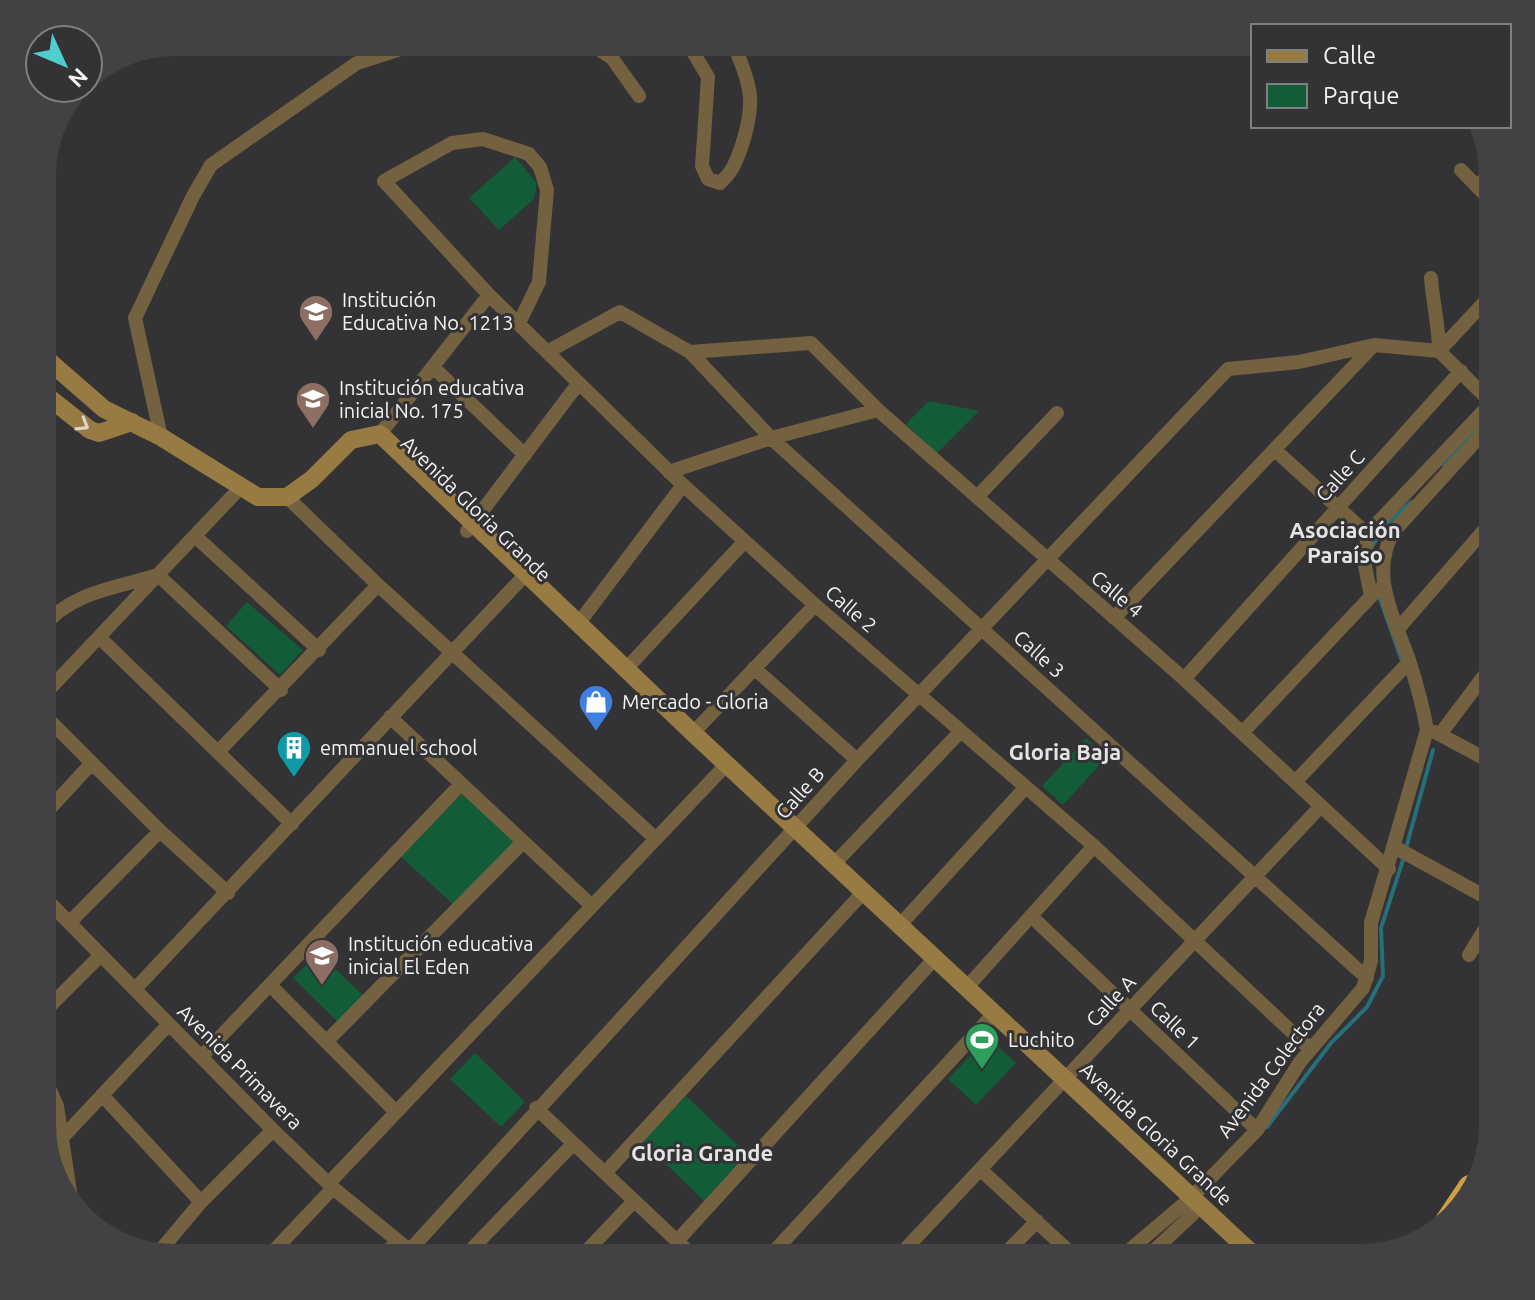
<svg xmlns="http://www.w3.org/2000/svg" width="1535" height="1300" viewBox="0 0 1535 1300" font-family="Ubuntu,sans-serif">
<rect width="100%" height="100%" fill="#333234"/>
<!-- green -->
<path fill="#125c38" d="M515 157 537 183 534 199 499 230 469 198Z
M929 401 979 411 937 453 906 424Z
M247 602 303 650 280 675 226 626Z
M1086 738 1107 757 1063 805 1042 786Z
M465 791 518 842 455 906 400 856Z
M318 953 365 997 339 1023 293 978Z
M988 1037 1016 1063 976 1105 948 1079Z
M475 1053 525 1102 501 1127 450 1079Z
M686 1096 748 1155 704 1201 642 1141Z"/>
<g fill="none" stroke-linecap="round" stroke-linejoin="round">
<!-- stream -->
<path stroke="#25707a" stroke-width="4" d="M1444 466 1485 420
M1372 546 1387 524 1411 502
M1378 593 1403 664
M1406 848 1433 750
M1267 1127 1331 1043 1367 1007 1383 976 1381 928 1404 857"/>
<!-- street -->
<path stroke="#74613f" stroke-width="14" d="M588 42 612 58 639 96
M687 42 708 77 702 166 708 179 720 183C733 171 736 162 742 145 757 98 750 86 733 42
M1461 170 1493 203
M1477 187 1492 171
M1431 278C1433 304 1439 326 1439 351
M519 323 539 282 547 190 540 167 529 154 483 139 452 143 384 181 489 295 683 485 815 605 1094 846 1310 1049
M1439 351 1493 293
M547 352 620 312 690 352 811 343 878 410 1183 678 1389 869
M690 352 771 438 1367 978
M433 367 525 455
M380 434 489 295
M161 437 135 318 193 196 211 165 357 63 422 42
M1275 450 1367 534
M669 472 771 438 878 410
M287 497 378 585 656 839
M977 497 1057 413
M467 531 578 384
M195 536 319 650
M158 575 281 690
M1371 596 1365 566 1367 534 1493 401
M1114 618 1373 346
M578 624 683 485
M42 628C70 592 117 588 158 575
M1397 630 1493 520
M100 638 292 824
M754 668 857 760
M626 669 744 542
M1184 679 1461 371
M42 697 240 488
M42 713 160 831 228 893
M390 717 592 906
M1435 732 1493 763
M693 733 815 605
M1242 733 1377 590
M1441 733 1493 664
M218 752 378 585
M1295 782 1409 662
M42 817 91 764
M1396 848 1493 901
M834 864 961 731
M42 895 273 1130 333 1188 419 1258
M1031 916 1257 1130
M70 922 160 831
M900 925 1025 788
M1469 955 1493 916
M270 985 396 1112
M967 987 1094 846
M136 988 526 574
M42 1014 101 955
M326 1042 523 842
M202 1056 461 784
M42 1072 57 1106 72 1205
M102 1095 201 1202
M536 1108 695 1258
M61 1139 169 1024
M981 1170 1076 1258
M605 1173 858 898
M329 1183 727 764
M677 1241 936 957
M410 1250 857 760 1228 369 1299 362 1374 345 1439 351 1493 404
M159 1252 201 1202 273 1130
M267 1258 333 1188
M381 1258 397 1242
M463 1258 573 1144
M580 1258 634 1201
M768 1258 988 1020
M897 1258 1321 806
M1001 1258 1037 1221
M1120 1258 1192 1197 1257 1130 1300 1062 1363 988 1371 961V923L1427 730C1423 707 1417 685 1410 663 1395 619 1368 575 1394 531L1493 422
M1146 1258 1193 1214"/>
<!-- secondary -->
<path stroke="#987b42" stroke-width="18" d="M42 355 104 409 161 437 258 497H287L312 479 351 440 380 434 693 733 1257 1258
M42 392 90 430 99 433 132 422"/>
<!-- highway -->
<path stroke="#cda042" stroke-width="24" d="M1446 1223 1470 1187"/>
</g>
<!-- one-way arrows -->
<defs><path id="oneway-chevron" d="M-2-3.5L2.5 0L-2 3.5" fill="none" stroke-width="1.6" stroke-linecap="round" stroke-linejoin="round" transform="scale(2)"/></defs>
<use stroke="#dcd4c8" href="#oneway-chevron" transform="translate(83 425) rotate(31)"/>
<!-- icons -->
<defs>
<symbol id="school-pin" viewBox="-11 -11 22 30"><path d="M0 17L-7.5 6A9.5 9.5 0 1 1 7.5 6Z" fill="#8d6e63" stroke="#333234"/><path d="M0-5L7-2L0 1L-7-2ZM-4 1L0 2.5L4 1V4Q0 6-4 4Z" fill="#fff"/></symbol>
<symbol id="shop-pin" viewBox="-11 -11 22 30"><path d="M0 17L-7.5 6A9.5 9.5 0 1 1 7.5 6Z" fill="#3f7fe0" stroke="#333234"/><path d="M-5-2.5h2.3a2.7 3.5 0 0 1 5.4 0H5L5.5 6h-11ZM-1.5-2.5h3a1.5 2.3 0 0 0-3 0Z" fill="#fff"/></symbol>
<symbol id="building-pin" viewBox="-11 -11 22 30"><path d="M0 17L-7.5 6A9.5 9.5 0 1 1 7.5 6Z" fill="#0f9aa8" stroke="#333234"/><path d="M-4-6H4V6H1V3H-1V6H-4ZM-2.5-4.3h1.7v1.8h-1.7ZM.8-4.3h1.7v1.8H.8ZM-2.5-1h1.7V.8h-1.7ZM.8-1h1.7V.8H.8Z" fill="#fff"/></symbol>
<symbol id="stadium-pin" viewBox="-11 -11 22 30"><path d="M0 17L-7.5 6A9.5 9.5 0 1 1 7.5 6Z" fill="#2e9e5b" stroke="#333234"/><path d="M0-5a6.5 5 0 1 0 0 10a6.5 5 0 1 0 0-10ZM-3.5-1.8h7v3.6h-7Z" fill="#fff"/></symbol>
</defs>
<g fill-rule="evenodd">
<use href="#school-pin" x="296" y="292" width="40" height="54"/>
<use href="#school-pin" x="293" y="379" width="40" height="54"/>
<use href="#shop-pin" x="576" y="682" width="40" height="54"/>
<use href="#building-pin" x="274" y="728" width="40" height="54"/>
<use href="#school-pin" x="302" y="936" width="40" height="54"/>
<use href="#stadium-pin" x="962" y="1020" width="40" height="54"/>
</g>
<g text-anchor="middle" stroke-width="6" stroke-linejoin="round" paint-order="stroke">
<!-- poi labels -->
<g font-size="20" fill="#f3f2f4" stroke="#333234" text-anchor="start">
<text x="342" y="307">Institución<tspan x="342" dy="23">Educativa No. 1213</tspan></text>
<text x="339" y="395">Institución educativa<tspan x="339" dy="23">inicial No. 175</tspan></text>
<text x="622" y="709">Mercado - Gloria</text>
<text x="320" y="755">emmanuel school</text>
<text x="348" y="951">Institución educativa<tspan x="348" dy="23">inicial El Eden</tspan></text>
<text x="1008" y="1047">Luchito</text>
</g>
<!-- street labels -->
<g font-size="20" fill="#f3f2f4" stroke="#333234">
<text transform="translate(1340 476) rotate(-48)" y="7">Calle C</text>
<text transform="translate(476 509) rotate(44)" y="7">Avenida Gloria Grande</text>
<text transform="translate(1117 594) rotate(40)" y="7">Calle 4</text>
<text transform="translate(851 609) rotate(41)" y="7">Calle 2</text>
<text transform="translate(1039 654) rotate(42)" y="7">Calle 3</text>
<text transform="translate(800 793) rotate(-48)" y="7">Calle B</text>
<text transform="translate(1111 1001) rotate(-47)" y="7">Calle A</text>
<text transform="translate(1175 1025) rotate(44)" y="7">Calle 1</text>
<text transform="translate(240 1067) rotate(45)" y="7">Avenida Primavera</text>
<text transform="translate(1271 1070) rotate(-53)" y="7">Avenida Colectora</text>
<text transform="translate(1156 1134) rotate(43)" y="7">Avenida Gloria Grande</text>
</g>
<!-- neighbourhood labels -->
<g font-size="22" font-weight="bold" fill="#e4e3e6" stroke="#333234">
<text x="1345" y="538">Asociación<tspan x="1345" dy="25">Paraíso</tspan></text>
<text x="1065" y="760">Gloria Baja</text>
<text x="702" y="1161">Gloria Grande</text>
</g>
</g>
<!-- crop -->
<path d="M0 0H1535V1300H0ZM175 56H1360A119 119 0 0 1 1479 175V1125A119 119 0 0 1 1360 1244H175A119 119 0 0 1 56 1125V175A119 119 0 0 1 175 56Z" fill="#424143" fill-rule="evenodd"/>
<!-- legend -->
<rect x="1251" y="24" width="260" height="104" fill="#333234" stroke="#807f81" stroke-width="2"/>
<rect x="1267" y="50" width="40" height="12" fill="#987b42" stroke="#807f81" stroke-width="2"/>
<text x="1323" y="64" font-size="24" fill="#f3f2f4">Calle</text>
<rect x="1267" y="84" width="40" height="24" fill="#125c38" stroke="#807f81" stroke-width="2"/>
<text x="1323" y="104" font-size="24" fill="#f3f2f4">Parque</text>
<!-- north arrow -->
<g transform="translate(64 64) rotate(134)"><circle r="38" fill="#333234" stroke="#807f81" stroke-width="2"/>
<path d="M0-6L14 30L0 20L-14 30Z" fill="#52cdcf"/>
<text y="-12" font-size="22" font-weight="bold" text-anchor="middle" fill="#f3f2f4">N</text>
</g>
</svg>
